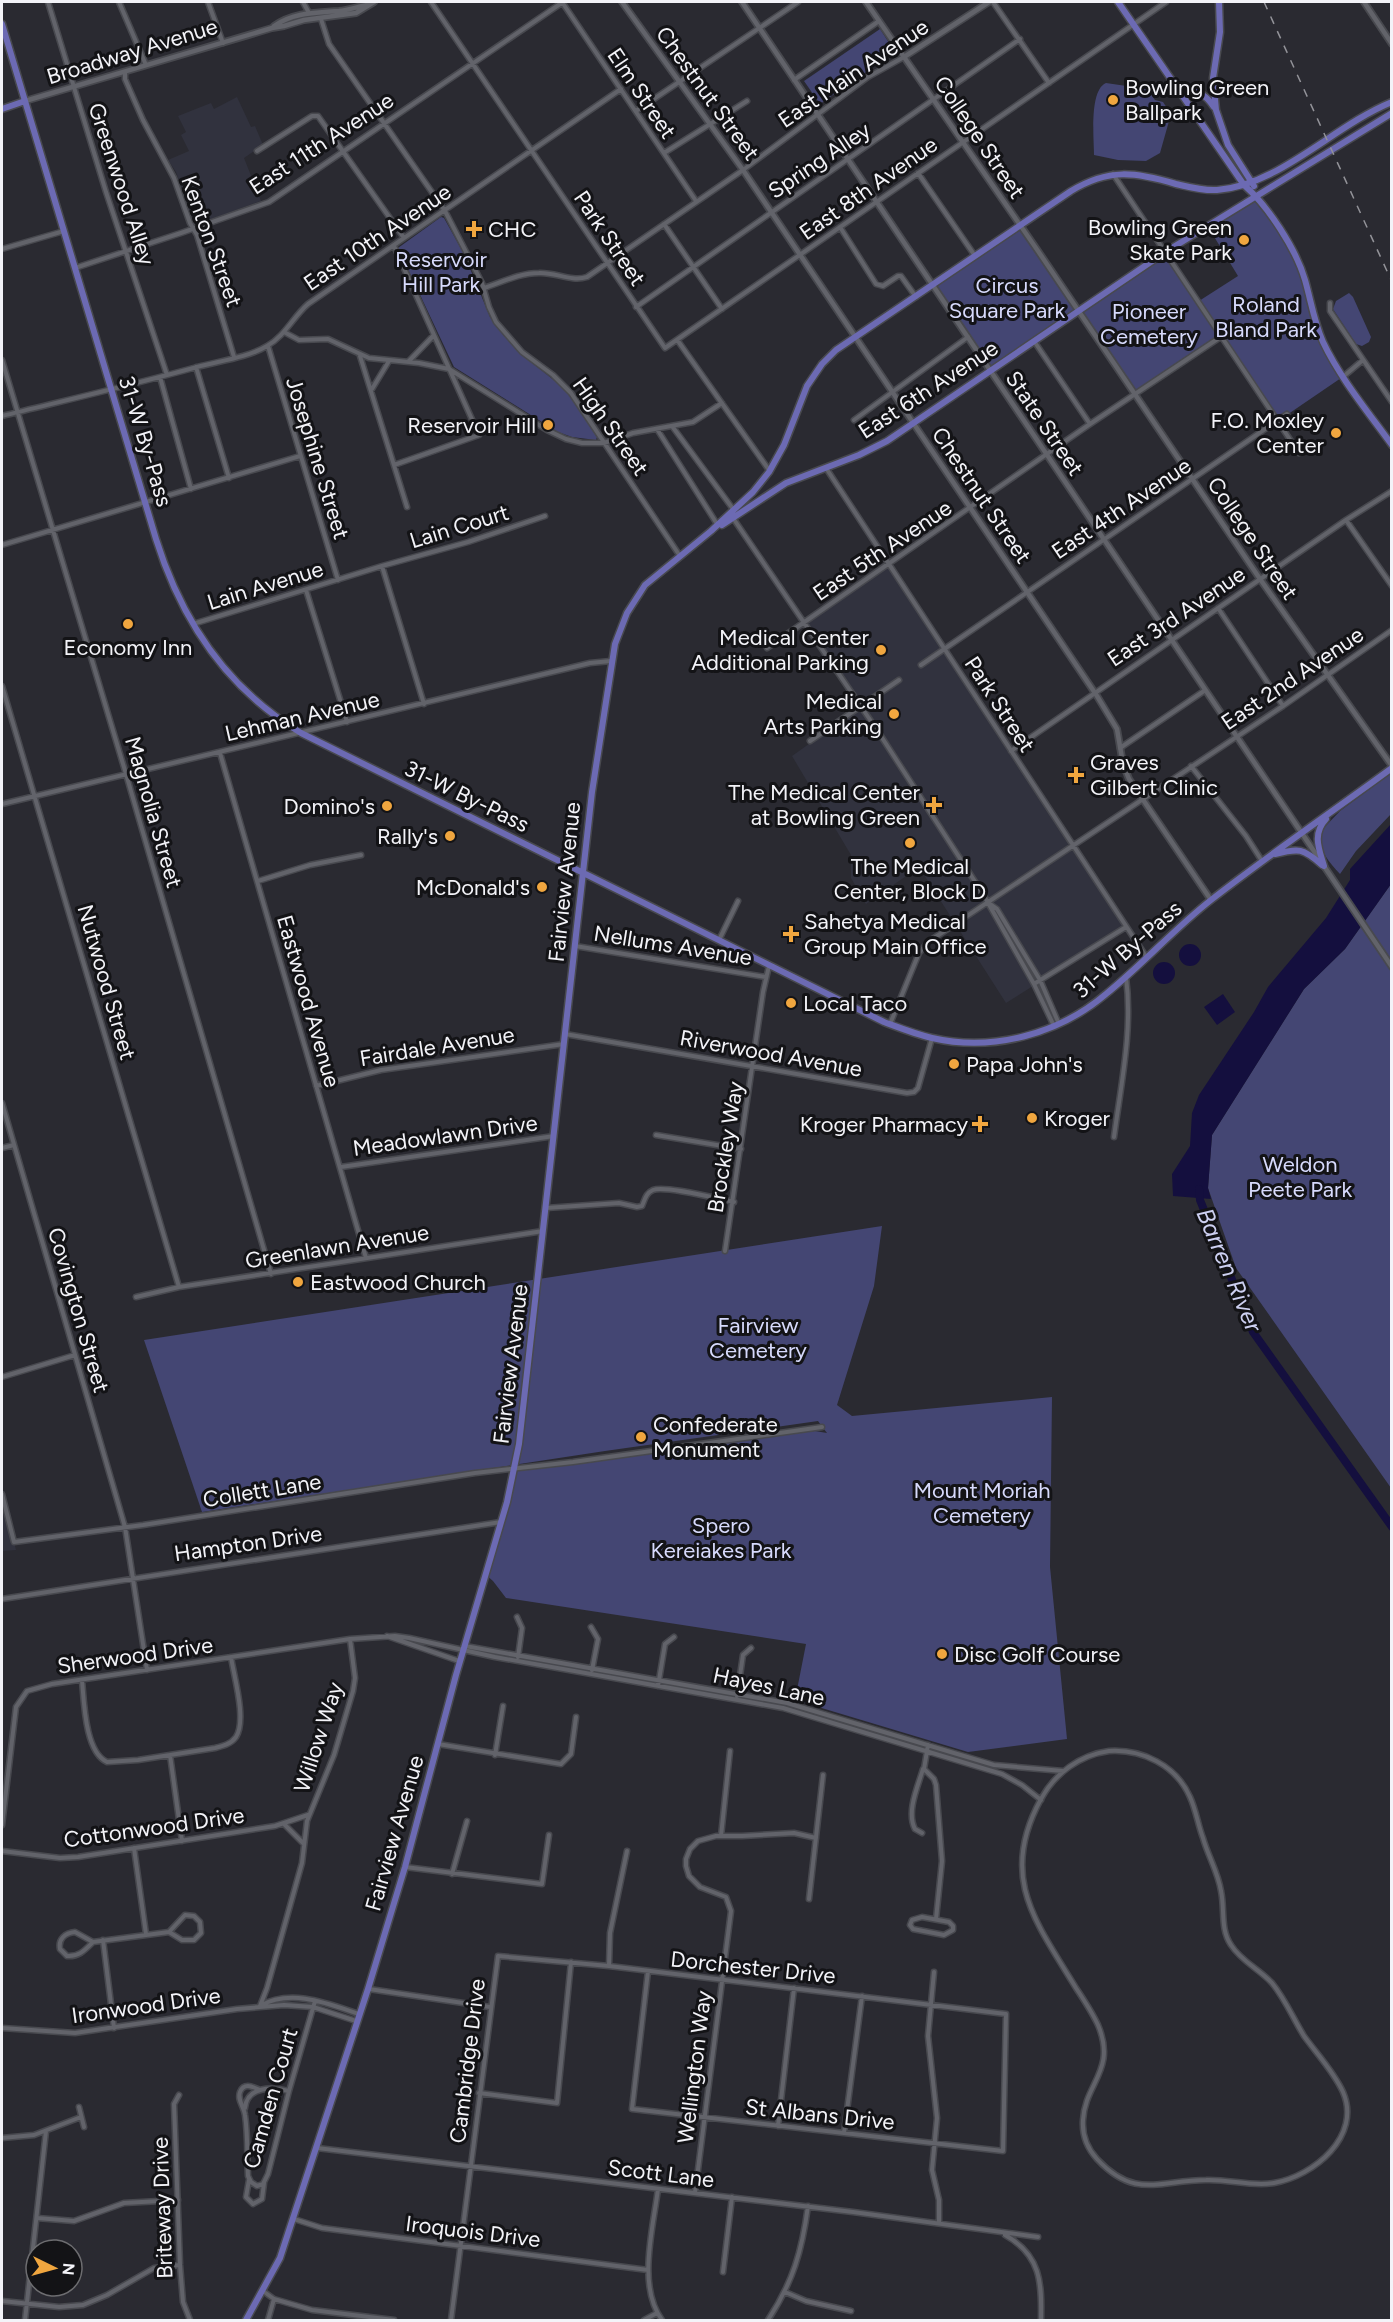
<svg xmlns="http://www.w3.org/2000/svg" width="1393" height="2322" viewBox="0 0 1393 2322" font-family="Figtree,sans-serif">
<rect width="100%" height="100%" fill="#2a2a31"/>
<!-- built -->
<path fill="#31323e" d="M237 97 251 127 255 126 263 145 244 158 261 201 195 225 176 172 168 160 189 151 181 135 186 132 178 116 211 103 214 109Z
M889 563 1126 927 1006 1003 919 867 866 904 851 878V855L792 756 861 707 805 623Z
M2 1499 14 1542 16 1550 2 1551Z"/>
<!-- green -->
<path fill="#444673" d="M880 29 895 52 820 104 804 81Z
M1106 83 1147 89 1155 100 1163 102 1171 114 1160 153 1146 161 1118 160 1094 155C1094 139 1089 90 1106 83Z
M1256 195 1298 260 1315 320 1344 376 1278 421 1222 336 1135 394 1079 311 990 371 933 286 1020 226 1079 310 1167 251 1199 301 1238 276 1207 225Z
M441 217 444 218 464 254 490 317 504 336 521 354 565 389 597 437 596 440 572 437 558 432 454 367 398 248Z
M1349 293 1353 297 1371 337 1369 342 1362 346 1356 344 1333 309 1336 301Z
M1391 773V814L1356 851 1340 874C1328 861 1319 851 1320 832L1340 811Z
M1391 884V1488L1236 1268 1208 1188 1212 1135 1304 989 1345 949Z
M882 1226 874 1286 837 1405 852 1416 1052 1397 1050 1567 1067 1739 968 1752 795 1700 806 1644 506 1598 493 1581 485 1574 515 1468 815 1431 827 1433 818 1421 605 1451 202 1512 144 1340Z"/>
<!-- water -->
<path fill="#140f3e" d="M1391 824V884L1345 949 1304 989 1212 1135 1208 1188 1211 1199 1173 1196 1172 1174 1190 1146 1192 1113 1199 1095 1254 1012 1268 987 1326 918 1350 880V869Z
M1179 955a11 11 0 1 1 22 0a11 11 0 1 1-22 0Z
M1153 973a11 11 0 1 1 22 0a11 11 0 1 1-22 0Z
M1223 994 1235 1012 1217 1025 1204 1007Z"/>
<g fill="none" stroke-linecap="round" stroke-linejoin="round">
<!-- river -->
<path stroke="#140f3e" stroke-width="8" d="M1199 1189 1200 1200 1253 1332 1392 1527"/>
<defs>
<path id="minor" d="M48 2 106 192 167 375
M119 2 146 65
M208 2 223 43
M303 2 309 13
M431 2 665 348 1166 2
M562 2 696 201
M993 2 1049 83
M321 19 329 44 445 211 482 283 489 307 496 322 522 352 553 375 571 393 680 556
M125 72V79L143 120 174 178 190 223 197 235 234 357
M794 80 879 21
M636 111 798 2
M257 151 312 116H318L404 238
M664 153 747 101
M918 173 975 256
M1113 174 1299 453
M664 224 722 309
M840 227 876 284 883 286 898 276H901L916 297
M394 246 479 435 394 465
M2 249 64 231
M75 268 181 233 269 202 563 2
M484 288C502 282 520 273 539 273 555 272 571 282 587 277L743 170 868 77 904 57
M1330 303V311L1392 402
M636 307 1020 39
M284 332 299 340 328 339 369 358 419 363 449 369 547 430 566 439 582 443H604L633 433 693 422 722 403
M678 341 769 470
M1034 341 1090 424
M268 346 338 580
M360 356 407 507
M2 360 126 774 271 1274
M409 361 434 335
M196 367 229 478
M1344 376 1363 360
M160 377 191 489
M372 389 389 361
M2 416C67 400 132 385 197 367 219 361 247 358 267 346 285 336 293 317 308 304L621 89
M854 420 968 337
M672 426 733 509
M657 429 717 524
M826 468 1147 958
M733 518 879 733 983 894 1034 984 1054 1026
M1346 520 1392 586
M2 545 300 456
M382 566 424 704
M306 590 347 722
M1218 608 1283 706
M193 624 382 566 468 542 545 516
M767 648 1090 424 1222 336
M921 665 1287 414
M2 686 179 1287
M810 741 899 680
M1120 748 1204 691
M1011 751 1346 520 1392 491
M220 753 366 1258
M1191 766 1246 836 1262 861
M2 804 590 663 611 661
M258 881 310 865 361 855
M987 902 997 909 1040 980 1059 1024
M719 940 738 901
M575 946 766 977
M1034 984 1126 927
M890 1024 919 953 928 942 1283 706 1392 630
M565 1034 907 1093 914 1092 918 1088 932 1038
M316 1086 381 1070 564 1044
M2 1103 125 1527 147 1670
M656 1135 741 1149
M1114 1137C1121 1084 1133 1030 1126 977
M2 1148 14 1145
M341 1167 554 1136
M546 1208 619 1203 637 1207 642 1206C645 1199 646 1193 653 1190 665 1185 718 1199 734 1202
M725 1251 763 992 769 966
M136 1297 179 1287 543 1231
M2 1377 75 1355
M2 1494 14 1542 143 1525 475 1473 573 1462 822 1427
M2 1599 501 1522
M517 1617 522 1628 518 1657
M591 1627 598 1639 592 1670
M387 1636 459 1661
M465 1646 787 1703 994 1765 1063 1771
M82 1680C84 1702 85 1752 107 1762L138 1760 215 1748C223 1746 231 1744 236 1737 247 1720 234 1677 231 1657
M658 1686 665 1644 674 1637
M737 1696 743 1655 751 1648
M438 1744 561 1764 571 1754 576 1717
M928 1745 924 1769 934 1779 936 1785 942 1861 936 1919
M1109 1751C1142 1749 1176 1765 1190 1797 1196 1810 1198 1825 1203 1838 1208 1856 1218 1872 1221 1891 1225 1909 1220 1929 1231 1945 1241 1961 1259 1969 1272 1983 1285 1999 1293 2018 1304 2036 1317 2054 1334 2072 1343 2092 1362 2136 1314 2176 1274 2183 1252 2187 1229 2179 1206 2180 1160 2180 1135 2200 1097 2159 1087 2148 1082 2134 1083 2120 1085 2083 1117 2070 1098 2025 1092 2012 1084 2000 1076 1988 1036 1922 998 1877 1041 1799 1055 1773 1080 1755 1109 1751Z
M170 1755 182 1841
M495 1755 503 1706
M284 1824 304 1844
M2 1825 16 1707 27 1691 52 1684 350 1639 395 1636 409 1638 495 1657 783 1708 1002 1774 1022 1785 1041 1800
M922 1833 915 1829C906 1812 918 1786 923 1769
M721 1836 730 1751
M134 1848 146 1934
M2 1851 60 1858 78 1857 275 1826 308 1815
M405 1867 542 1884 549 1835
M452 1874 467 1821
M809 1899 823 1775
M185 1915 194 1916 200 1922 201 1933 194 1940H182L169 1932Z
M922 1917 949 1922 953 1926V1930L944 1935 913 1929 910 1925 912 1920Z
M75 1932 93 1942C85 1950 79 1957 67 1956L60 1949C58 1939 65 1933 75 1932Z
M103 1940 114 2028
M93 1942 169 1932
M609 1966 610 1933 627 1851
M934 1972 928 2036 937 2118 932 2170 939 2200V2222
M369 1989 490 2007
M260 2006 267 1988 302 1863 307 1821 334 1755 353 1691 355 1678 350 1639
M260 2006C291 1988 329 2004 359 2014
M2 2028 75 2033 237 2009 284 2005 313 2007 356 2021
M260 2090C253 2087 244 2082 240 2092 237 2100 244 2107 245 2115 248 2135 247 2156 248 2176L251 2182 257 2186 263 2184 268 2174 289 2091 315 2001
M479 2093 557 2103 571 1962
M179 2095 174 2104 180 2265 183 2302 190 2320
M79 2107 84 2127
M245 2108C247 2087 271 2086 289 2091
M778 2126 794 1988
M844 2133 862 1996
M2 2138 34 2135 81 2117
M317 2148 853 2212 1038 2237
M249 2180 246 2197 253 2204 262 2199 264 2183
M658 2189C653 2229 637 2286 662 2320
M695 2193 731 1911 726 1897 700 1887 689 1876 686 1866V1859L690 1849 698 1841 716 1836H742L794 1833 816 1838
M37 2218 74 2221 124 2203 178 2200
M294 2219 322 2228 648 2270
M1005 2235C1041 2255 1042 2283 1041 2320
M723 2272 732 2197
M263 2291 274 2299 268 2320
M785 2292 806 2301 851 2311
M274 2299 312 2310 394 2320
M2 2301 59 2307 83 2305 107 2295 154 2268 180 2265
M25 2320 46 2131
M451 2320 498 1956 609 1966 1006 2014 1003 2151 632 2109 648 1971
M644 2320 657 2313
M768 2320C793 2282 802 2251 808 2206"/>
<path id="tertiary" d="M622 2 743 170 1097 696 1117 729 1123 764 1129 779 1211 900
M742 2 1392 967
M866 2 1038 251 1260 579 1392 766
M1364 2 1392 44
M274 26C294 12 316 13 339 11 348 10 357 7 367 5
M904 57 989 2
M25 101 272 28 284 26 304 20 356 13 374 2"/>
<path id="primary" d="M1118 2 1244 185C1268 206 1296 249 1305 280 1311 301 1314 322 1323 342 1340 378 1368 412 1392 445
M1219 2 1220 32 1213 78 1216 110 1228 145 1254 186
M2 24 156 539C181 619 227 689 301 733L884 1022C900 1028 915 1034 932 1038 993 1052 1059 1034 1106 994 1143 964 1174 929 1211 900 1270 854 1332 812 1392 768
M1182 95C1196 87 1206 95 1214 107
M2 109 25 101
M722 525 786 483 859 455 887 441 1167 251 1392 113
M1275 854C1299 848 1303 848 1322 865
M1324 866C1319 849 1312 834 1326 819
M246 2320 280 2258 368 1989 405 1867 456 1675 507 1502 519 1444 592 792 615 644 627 613 645 585 711 531 753 492 769 472 784 445 807 386 822 364 836 350 1071 191C1109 168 1135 172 1176 184 1189 187 1203 191 1217 190 1280 185 1333 126 1392 102"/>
</defs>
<!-- minor casing -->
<use href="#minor" stroke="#48494f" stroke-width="7"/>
<!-- tertiary casing -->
<use href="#tertiary" stroke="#48494f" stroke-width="8"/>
<!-- primary casing -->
<use href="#primary" stroke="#48494f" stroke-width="9"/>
<!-- minor -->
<use href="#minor" stroke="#62636a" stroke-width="4"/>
<!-- tertiary -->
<use href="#tertiary" stroke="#62636a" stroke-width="4.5"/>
<!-- primary -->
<use href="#primary" stroke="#6c6ab3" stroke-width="6"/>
<!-- rail -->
<path stroke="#939399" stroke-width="1.5" stroke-dasharray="8 8" stroke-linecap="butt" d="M1264 2 1392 282"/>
</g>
<!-- markers -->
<g fill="#f0a63f" stroke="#131316" stroke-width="2">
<circle cx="1113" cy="100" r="6"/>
<path d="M471 220h6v6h6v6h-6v6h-6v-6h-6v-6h6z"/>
<circle cx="1244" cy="240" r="6"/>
<circle cx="548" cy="425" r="6"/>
<circle cx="1336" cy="433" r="6"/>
<circle cx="128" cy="624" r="6"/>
<circle cx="881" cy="650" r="6"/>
<circle cx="894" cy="714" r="6"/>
<path d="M1073 766h6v6h6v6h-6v6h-6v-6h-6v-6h6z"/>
<path d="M931 796h6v6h6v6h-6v6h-6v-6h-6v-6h6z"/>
<circle cx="387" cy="806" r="6"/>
<circle cx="450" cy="836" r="6"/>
<circle cx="910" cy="843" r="6"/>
<circle cx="542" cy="887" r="6"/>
<path d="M788 925h6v6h6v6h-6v6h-6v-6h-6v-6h6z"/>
<circle cx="791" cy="1003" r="6"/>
<circle cx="954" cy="1064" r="6"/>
<circle cx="1032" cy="1118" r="6"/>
<path d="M977 1115h6v6h6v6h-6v6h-6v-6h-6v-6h6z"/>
<circle cx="298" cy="1282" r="6"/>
<circle cx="641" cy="1437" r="6"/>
<circle cx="942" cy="1654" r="6"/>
</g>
<g text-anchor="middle" stroke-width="6" stroke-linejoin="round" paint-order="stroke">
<!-- street labels -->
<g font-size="22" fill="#f3f3f8" stroke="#131316">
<text transform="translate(132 51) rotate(-17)" y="8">Broadway Avenue</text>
<text transform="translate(853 73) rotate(-34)" y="8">East Main Avenue</text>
<text transform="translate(642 93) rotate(56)" y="8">Elm Street</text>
<text transform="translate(708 93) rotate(54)" y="8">Chestnut Street</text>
<text transform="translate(980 137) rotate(56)" y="8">College Street</text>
<text transform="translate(321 143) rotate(-33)" y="8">East 11th Avenue</text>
<text transform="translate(819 160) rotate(-34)" y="8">Spring Alley</text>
<text transform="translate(122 184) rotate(72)" y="8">Greenwood Alley</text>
<text transform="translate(868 188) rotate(-35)" y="8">East 8th Avenue</text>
<text transform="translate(377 237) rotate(-34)" y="8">East 10th Avenue</text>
<text transform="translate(610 238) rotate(56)" y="8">Park Street</text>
<text transform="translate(212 241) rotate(70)" y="8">Kenton Street</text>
<text transform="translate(928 389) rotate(-33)" y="8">East 6th Avenue</text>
<text transform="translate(1045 423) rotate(56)" y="8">State Street</text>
<text transform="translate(611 426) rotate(55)" y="8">High Street</text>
<text transform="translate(146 441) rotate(73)" y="8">31-W By-Pass</text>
<text transform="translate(318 458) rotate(73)" y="8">Josephine Street</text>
<text transform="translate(982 495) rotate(56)" y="8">Chestnut Street</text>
<text transform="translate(1121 508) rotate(-34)" y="8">East 4th Avenue</text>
<text transform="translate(459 526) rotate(-17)" y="8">Lain Court</text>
<text transform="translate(1253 538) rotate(56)" y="8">College Street</text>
<text transform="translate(882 550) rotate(-34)" y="8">East 5th Avenue</text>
<text transform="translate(265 585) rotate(-17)" y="8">Lain Avenue</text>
<text transform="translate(1176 616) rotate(-34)" y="8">East 3rd Avenue</text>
<text transform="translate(1292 678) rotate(-34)" y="8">East 2nd Avenue</text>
<text transform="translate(1000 704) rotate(57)" y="8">Park Street</text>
<text transform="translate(302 716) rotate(-13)" y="8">Lehman Avenue</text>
<text transform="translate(467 796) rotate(26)" y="8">31-W By-Pass</text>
<text transform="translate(154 812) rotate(74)" y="8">Magnolia Street</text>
<text transform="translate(564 882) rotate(-84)" y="8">Fairview Avenue</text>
<text transform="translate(673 945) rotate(9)" y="8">Nellums Avenue</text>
<text transform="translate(1127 949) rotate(-41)" y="8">31-W By-Pass</text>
<text transform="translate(107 982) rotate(74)" y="8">Nutwood Street</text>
<text transform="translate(309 1001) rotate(74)" y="8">Eastwood Avenue</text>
<text transform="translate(437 1046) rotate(-9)" y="8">Fairdale Avenue</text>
<text transform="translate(771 1053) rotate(10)" y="8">Riverwood Avenue</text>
<text transform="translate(445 1135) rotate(-8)" y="8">Meadowlawn Drive</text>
<text transform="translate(725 1147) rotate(-81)" y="8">Brockley Way</text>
<text transform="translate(337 1246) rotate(-9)" y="8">Greenlawn Avenue</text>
<text transform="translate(79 1310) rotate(74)" y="8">Covington Street</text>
<text transform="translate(510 1364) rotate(-83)" y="8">Fairview Avenue</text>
<text transform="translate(262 1490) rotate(-9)" y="8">Collett Lane</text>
<text transform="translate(248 1543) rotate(-8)" y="8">Hampton Drive</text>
<text transform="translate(135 1655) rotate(-8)" y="8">Sherwood Drive</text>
<text transform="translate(769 1686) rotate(12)" y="8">Hayes Lane</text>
<text transform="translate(318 1737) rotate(-72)" y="8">Willow Way</text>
<text transform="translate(154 1827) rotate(-8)" y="8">Cottonwood Drive</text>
<text transform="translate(394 1833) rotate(-74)" y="8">Fairview Avenue</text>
<text transform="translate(753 1967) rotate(6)" y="8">Dorchester Drive</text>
<text transform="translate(146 2005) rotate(-8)" y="8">Ironwood Drive</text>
<text transform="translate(467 2061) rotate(-83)" y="8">Cambridge Drive</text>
<text transform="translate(694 2067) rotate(-83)" y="8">Wellington Way</text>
<text transform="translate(270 2098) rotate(-74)" y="8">Camden Court</text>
<text transform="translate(820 2114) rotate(6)" y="8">St Albans Drive</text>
<text transform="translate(661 2173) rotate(7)" y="8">Scott Lane</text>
<text transform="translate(162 2208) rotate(-92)" y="8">Briteway Drive</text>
<text transform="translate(473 2231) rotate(7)" y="8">Iroquois Drive</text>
</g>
<!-- poi labels -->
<g font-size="22" fill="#f3f3f8" stroke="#131316" text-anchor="start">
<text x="1125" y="95">Bowling Green<tspan x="1125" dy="25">Ballpark</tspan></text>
<text x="1232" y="235" text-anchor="end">Bowling Green<tspan x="1232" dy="25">Skate Park</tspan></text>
<text x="488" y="237">CHC</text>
<text x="1324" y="428" text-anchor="end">F.O. Moxley<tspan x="1324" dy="25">Center</tspan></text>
<text x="536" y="433" text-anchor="end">Reservoir Hill</text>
<text x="869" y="645" text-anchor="end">Medical Center<tspan x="869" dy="25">Additional Parking</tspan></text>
<text x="128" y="655" text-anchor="middle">Economy Inn</text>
<text x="882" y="709" text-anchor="end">Medical<tspan x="882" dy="25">Arts Parking</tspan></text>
<text x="1090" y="770">Graves<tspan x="1090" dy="25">Gilbert Clinic</tspan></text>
<text x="920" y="800" text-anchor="end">The Medical Center<tspan x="920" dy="25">at Bowling Green</tspan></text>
<text x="375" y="814" text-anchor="end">Domino's</text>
<text x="438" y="844" text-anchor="end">Rally's</text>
<text x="910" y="874" text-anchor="middle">The Medical<tspan x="910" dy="25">Center, Block D</tspan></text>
<text x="530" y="895" text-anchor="end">McDonald's</text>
<text x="804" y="929">Sahetya Medical<tspan x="804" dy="25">Group Main Office</tspan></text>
<text x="803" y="1011">Local Taco</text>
<text x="966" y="1072">Papa John's</text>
<text x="1044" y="1126">Kroger</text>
<text x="968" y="1132" text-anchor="end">Kroger Pharmacy</text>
<text x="310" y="1290">Eastwood Church</text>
<text x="653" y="1432">Confederate<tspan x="653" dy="25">Monument</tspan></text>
<text x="954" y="1662">Disc Golf Course</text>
</g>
<!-- park labels -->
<g font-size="22" fill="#d7dafc" stroke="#131316">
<text x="441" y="267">Reservoir<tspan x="441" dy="25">Hill Park</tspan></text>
<text x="1007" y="293">Circus<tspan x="1007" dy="25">Square Park</tspan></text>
<text x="1266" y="312">Roland<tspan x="1266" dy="25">Bland Park</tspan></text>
<text x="1149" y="319">Pioneer<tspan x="1149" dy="25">Cemetery</tspan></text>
<text x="1300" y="1172">Weldon<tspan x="1300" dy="25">Peete Park</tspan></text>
<text x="758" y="1333">Fairview<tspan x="758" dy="25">Cemetery</tspan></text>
<text x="982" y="1498">Mount Moriah<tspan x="982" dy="25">Cemetery</tspan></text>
<text x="721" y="1533">Spero<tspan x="721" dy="25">Kereiakes Park</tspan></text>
</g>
<!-- water labels -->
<g font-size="24" font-style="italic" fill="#cdd0f1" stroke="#131316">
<text transform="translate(1229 1270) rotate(67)" y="8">Barren River</text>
</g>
</g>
<!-- border -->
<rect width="1393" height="2322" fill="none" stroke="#f3f3f8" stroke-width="6"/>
<!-- north arrow -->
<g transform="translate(54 2268) rotate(95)"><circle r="28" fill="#131316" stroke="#6d6d70" stroke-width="1.5"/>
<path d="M0-4.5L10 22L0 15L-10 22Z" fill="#f0a63f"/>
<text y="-9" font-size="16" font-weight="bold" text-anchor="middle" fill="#f3f3f8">N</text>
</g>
</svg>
